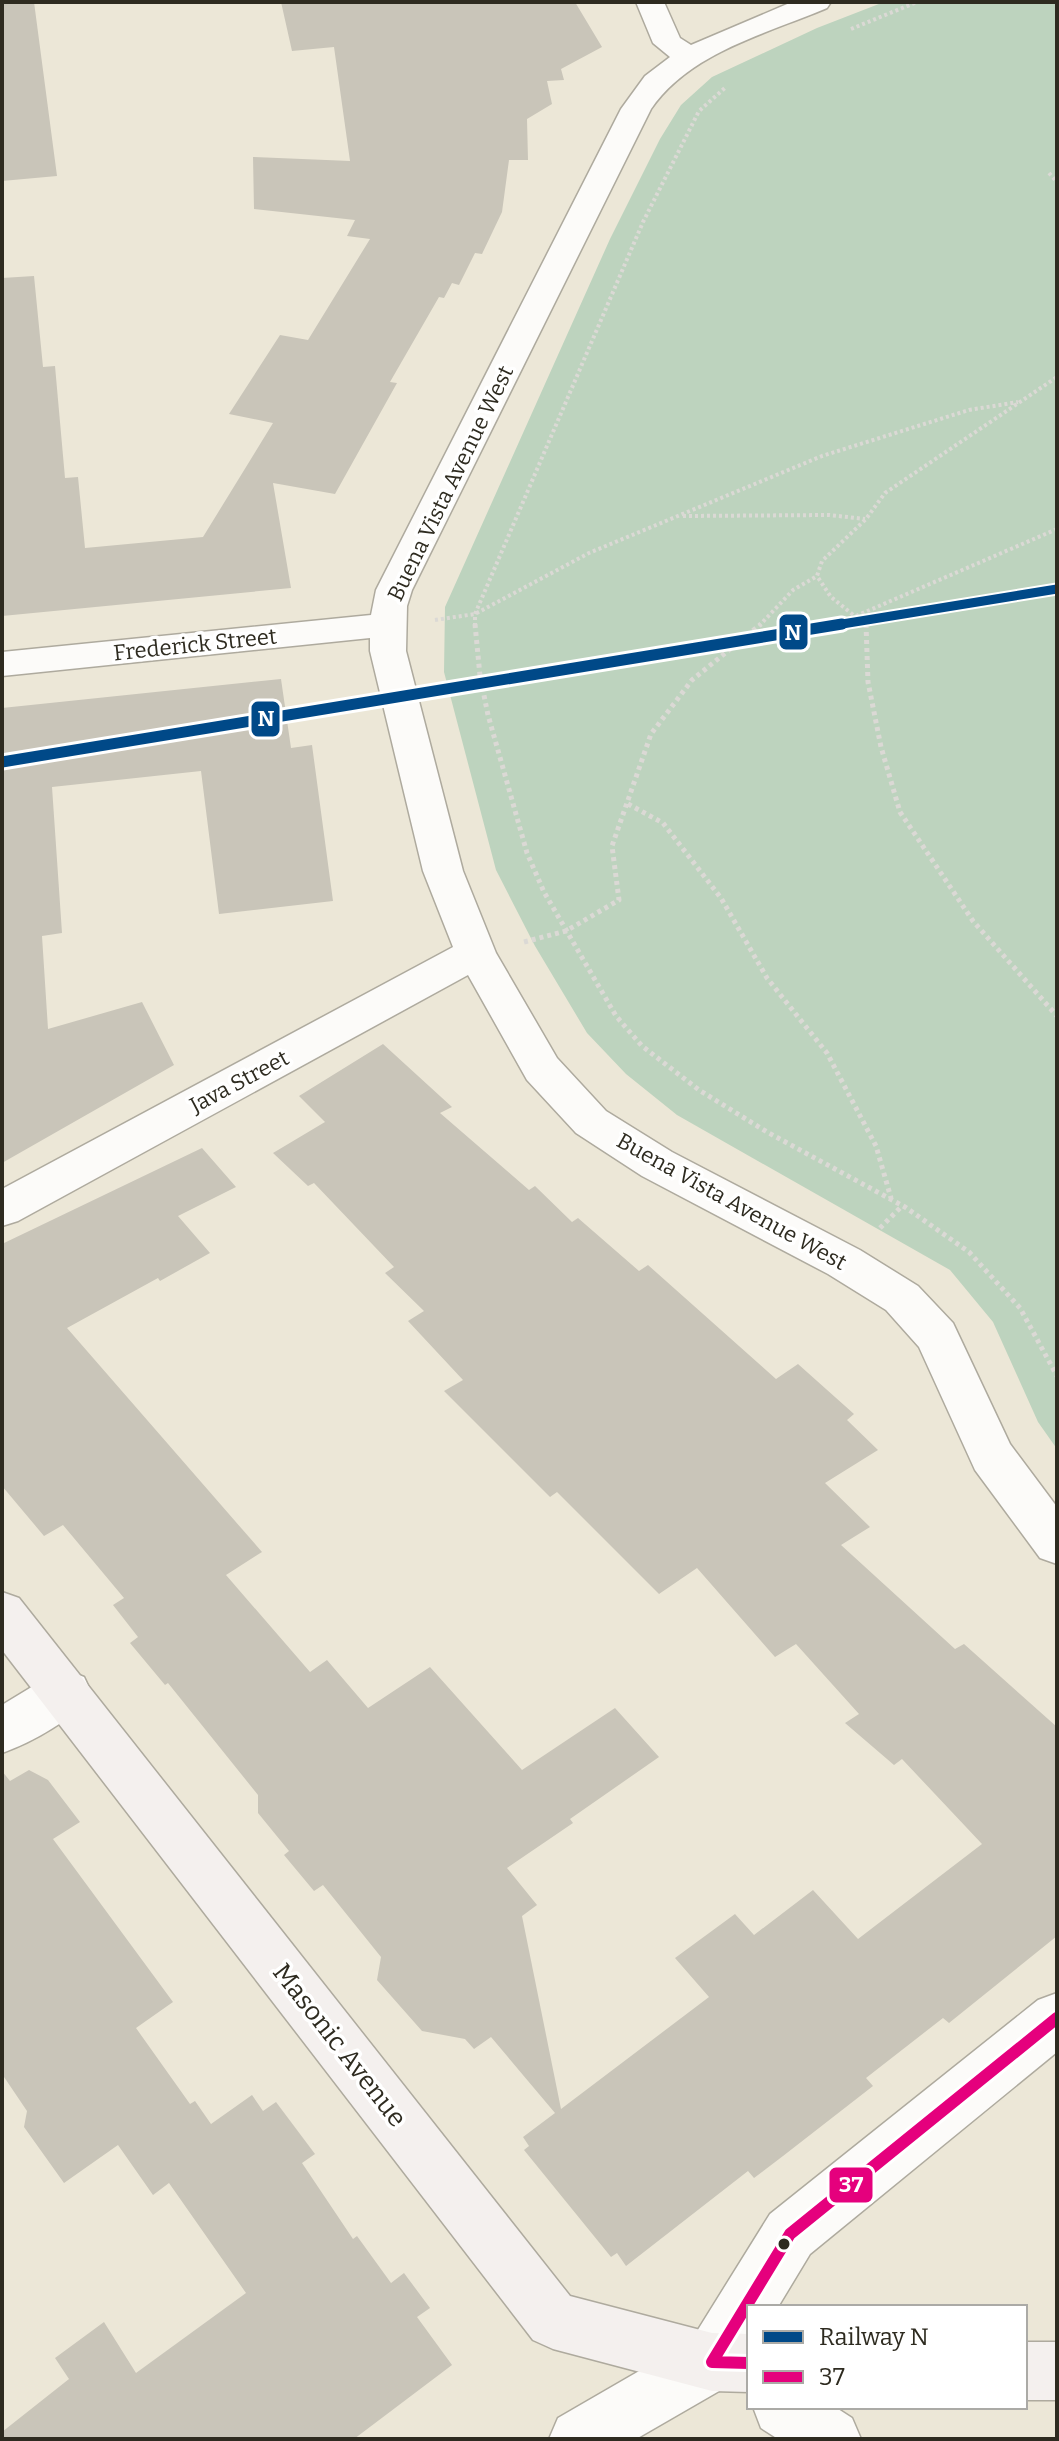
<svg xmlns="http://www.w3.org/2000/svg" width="1059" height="2441" viewBox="0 0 1059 2441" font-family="Bitter,serif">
<rect width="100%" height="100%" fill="#ece7d7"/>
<!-- forest -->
<path fill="#bdd3be" d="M884 2H1057V1449L1038 1422 993 1322 950 1270 677 1115 626 1074 587 1033 535 946 496 870 444 672 445 607 610 239 660 139 681 105 712 77 817 28Z"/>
<!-- building -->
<path fill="#c9c5b9" d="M2 2H34L57 176 2 181Z
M281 2H575L602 47 561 69 564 80 547 81 552 104 527 119 528 160H509L502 212 482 254 475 253 459 285 452 283 444 298 439 297 390 382 397 383 335 494 273 483 291 588 2 616V278L34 276 43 367 55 366 65 478 78 477 85 548 203 537 273 423 229 414 280 335 308 340 370 239 347 236 355 220 254 209 253 157 350 161 334 47 292 51Z
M281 679 291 748 312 745 333 901 219 914 201 771 52 787 62 933 42 936 48 1029 142 1002 174 1065 2 1163V708Z
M383 1044 452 1107 440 1113 529 1190 535 1186 572 1222 578 1218 639 1271 648 1265 776 1379 798 1364 854 1414 847 1420 878 1450 825 1483 870 1527 841 1545 955 1649 964 1644 1057 1727V1936L949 2023 943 2018 866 2078 873 2086 783 2156 754 2178 748 2171 626 2266 617 2253 611 2257 524 2150 529 2146 523 2137 555 2113 491 2037 474 2049 465 2039 422 2031 377 1980 381 1957 323 1885 314 1891 284 1855 289 1851 258 1813V1795L168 1683 165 1685 130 1643 138 1637 113 1605 124 1598 63 1525 44 1536 2 1486V1244L202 1148 236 1187 178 1216 210 1253 160 1281 158 1278 67 1328 262 1552 226 1575 310 1672 327 1660 368 1708 430 1667 522 1770 615 1708 659 1757 570 1819 573 1823 507 1868 537 1905 522 1916 561 2109 709 1997 675 1958 735 1914 754 1935 813 1890 858 1939 982 1844 902 1759 894 1765 845 1723 859 1714 796 1644 775 1657 697 1568 659 1594 557 1492 550 1497 444 1391 463 1380 408 1321 424 1311 385 1273 394 1267 314 1183 308 1186 273 1153 325 1122 299 1096Z
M29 1770 48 1780 80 1822 53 1839 173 2002 136 2028 190 2104 195 2101 211 2124 252 2095 263 2111 276 2102 315 2154 302 2163 353 2239 357 2236 391 2283 404 2273 430 2308 417 2317 452 2365 354 2439H2V2432L69 2379 55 2358 104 2322 136 2373 246 2293 169 2183 153 2195 118 2145 64 2183 24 2127 27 2111 2 2074V1771L10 1781Z"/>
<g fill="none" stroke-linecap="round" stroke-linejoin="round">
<defs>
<path id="street" d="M636 2H664L680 38 691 45 792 2H831L827 8C766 34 690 52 651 109L412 590 407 606 406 651 463 871 496 953 557 1058 606 1111 672 1152 860 1250 918 1286 953 1323 1010 1444 1057 1507V1564L1040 1558 975 1470 919 1347 886 1310 828 1274 642 1176 576 1133 527 1080 468 975 18 1221 2 1226V1189L453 947 423 871 370 651V638L2 676V652L371 615 376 590 621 109 645 76 670 57 653 43Z
M66 1670 84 1677 91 1692C78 1718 30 1743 2 1753V1705L48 1677Z
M1057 1993V2052L810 2254 778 2307H749V2355L733 2383 636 2439H549L558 2418 691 2341 770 2214 1038 2000Z
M753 2407H835L852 2418 861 2439H778L761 2428Z"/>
<path id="secondary" d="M2 1592 19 1598 570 2296 712 2333 749 2334V2392L712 2391 553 2349 533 2340 2 1650Z
M1025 2342H1057V2400H1025Z"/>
</defs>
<!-- street casing -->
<use href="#street" stroke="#aeaa9e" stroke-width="3"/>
<!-- secondary casing -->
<use href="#secondary" stroke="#aeaa9e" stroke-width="3"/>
<!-- path-far1 -->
<path stroke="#dbd9d5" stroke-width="4" stroke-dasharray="3 3" stroke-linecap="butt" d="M851 29 917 2
M1049 173 1057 182
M683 516 829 515 865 519
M856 616 1057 529
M435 620 475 614 589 553 822 456 969 410 1018 402
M475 626V614L643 222 699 111 726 87
M759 626 793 590 817 576
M867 626 831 597 817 576 822 561 866 519 885 493 1057 377"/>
<!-- path -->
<path stroke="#dbd9d5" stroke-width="5" stroke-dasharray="4 4" stroke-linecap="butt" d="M475 624 480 676 488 715 527 853 544 892 616 1016 642 1046 699 1090 767 1132 905 1207 969 1252 1020 1308 1057 1376
M866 624 868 682 881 747 900 812 973 921 1057 1016
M628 804 663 823 721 898 767 978 827 1053 876 1146 891 1198
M524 942 566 931 619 900 612 846 651 734 692 680 761 624
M880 1228 902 1206"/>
<!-- street -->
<use href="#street" fill="#fcfbf9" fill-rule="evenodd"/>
<!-- secondary -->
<use href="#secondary" fill="#f4f0ee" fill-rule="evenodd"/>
<defs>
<path id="bus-1" d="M749 2363 712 2362 790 2234 1057 2018"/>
</defs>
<!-- bus-1 casing -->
<use href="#bus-1" stroke="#fff" stroke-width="18"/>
<!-- bus-1 -->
<use href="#bus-1" stroke="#e5007d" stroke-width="12"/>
<defs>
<path id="rail-1-far1" d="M830 626 1057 589"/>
<path id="rail-1" d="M2 762 842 624"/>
</defs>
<!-- rail-1-far1 casing -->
<use href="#rail-1-far1" stroke="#fff" stroke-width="13"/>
<!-- rail-1 casing -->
<use href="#rail-1" stroke="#fff" stroke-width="17"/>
<!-- rail-1-far1 -->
<use href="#rail-1-far1" stroke="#004988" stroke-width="9"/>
<!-- rail-1 -->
<use href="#rail-1" stroke="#004988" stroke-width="11"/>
</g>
<!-- markers -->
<circle fill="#2e2b20" stroke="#fff" stroke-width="3" cx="784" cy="2244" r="7"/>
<g text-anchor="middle" stroke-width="7" stroke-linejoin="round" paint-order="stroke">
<!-- street labels -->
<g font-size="22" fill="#2e2b20" stroke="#fff">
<text transform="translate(450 483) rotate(-64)" y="8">Buena Vista Avenue West</text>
<text transform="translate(195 644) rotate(-6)" y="8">Frederick Street</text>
<text transform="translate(239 1081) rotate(-28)" y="8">Java Street</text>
<text transform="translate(732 1201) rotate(29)" y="8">Buena Vista Avenue West</text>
</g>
<!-- near-street labels -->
<g font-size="26" fill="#2e2b20" stroke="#fff">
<text transform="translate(340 2045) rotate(52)" y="9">Masonic Avenue</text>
</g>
</g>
<g stroke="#fff" stroke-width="3">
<rect x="778" y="613" width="31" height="38" rx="8" fill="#004988"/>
<rect x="250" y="700" width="31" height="38" rx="8" fill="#004988"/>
<rect x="828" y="2166" width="46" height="38" rx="8" fill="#e5007d"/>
</g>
<g font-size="22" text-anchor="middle" font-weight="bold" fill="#fff">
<text x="793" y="640">N</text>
<text x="266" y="726">N</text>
<text x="851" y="2192">37</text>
</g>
<!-- border -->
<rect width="1059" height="2441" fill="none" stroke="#2e2b20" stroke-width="8"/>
<!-- legend -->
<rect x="747" y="2305" width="280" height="104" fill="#ffffff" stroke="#abaaa6" stroke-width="2"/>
<rect x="763" y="2331" width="40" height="12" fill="#004988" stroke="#abaaa6" stroke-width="2"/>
<text x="819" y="2345" font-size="24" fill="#2e2b20">Railway N</text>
<rect x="763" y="2371" width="40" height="12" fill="#e5007d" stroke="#abaaa6" stroke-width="2"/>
<text x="819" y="2385" font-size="24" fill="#2e2b20">37</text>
</svg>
